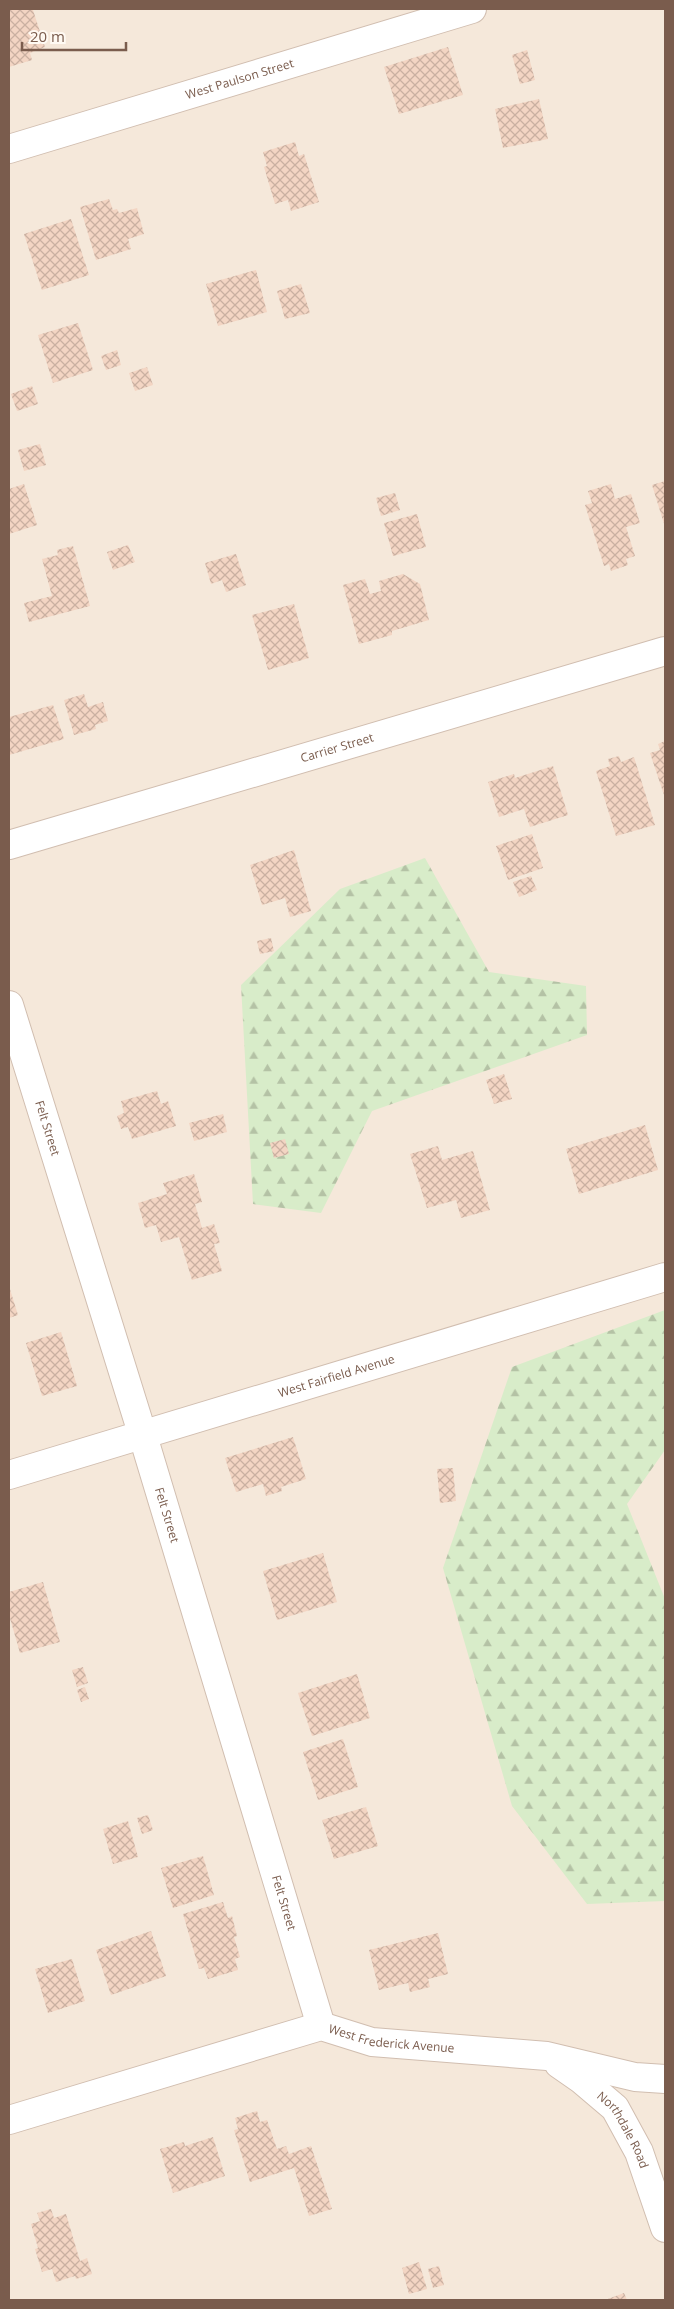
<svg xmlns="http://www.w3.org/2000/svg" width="674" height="2309" viewBox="0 0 674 2309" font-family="'Open Sans',sans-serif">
<defs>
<pattern id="forest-firs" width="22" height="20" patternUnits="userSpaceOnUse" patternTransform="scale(1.25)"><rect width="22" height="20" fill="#d8ecc9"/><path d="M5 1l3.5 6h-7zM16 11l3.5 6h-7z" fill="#b4c2a5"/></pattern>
<pattern id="building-cross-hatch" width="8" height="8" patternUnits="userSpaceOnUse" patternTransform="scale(1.25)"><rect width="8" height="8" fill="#f3d5c3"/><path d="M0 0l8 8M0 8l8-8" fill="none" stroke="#cab0a1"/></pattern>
</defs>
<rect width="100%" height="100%" fill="#fdf6ec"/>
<!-- residential -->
<path fill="#f5e8da" d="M9 9H665V2300H9Z"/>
<!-- forest -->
<path fill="url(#forest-firs)" d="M425 858 489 972 586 986 587 1035 372 1111 321 1213 253 1204 241 985 340 889Z
M665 1310V1450L627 1504 665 1599V1901L587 1904 512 1806 443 1568 512 1367Z"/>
<!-- building -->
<path fill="url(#building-cross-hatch)" d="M9 9H37L33 10 45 47 30 53 32 60 9 67Z
M448 47 463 95 399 114 384 67Z
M527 50 535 80 520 84 512 55Z
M539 99 548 139 503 148 495 109Z
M295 142 299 156 304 154 319 202 291 211 288 200 275 204 264 167 267 166 263 152Z
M109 199 113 210 117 209 119 213 137 208 144 234 128 239 131 249 96 260 80 207Z
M71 219 89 275 42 290 24 234Z
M256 270 267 312 218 326 206 284Z
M301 284 310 313 285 319 277 291Z
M78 323 93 370 53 383 38 335Z
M117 350 121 365 106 370 101 356Z
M147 367 153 385 135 391 129 373Z
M32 386 38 404 17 411 11 394Z
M40 444 46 465 24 471 18 450Z
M665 481V527L652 485Z
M24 484 37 525 9 534V489Z
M611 484 615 499 631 494 640 523 626 527 635 556 626 559 628 565 611 571 609 564 604 566 585 505 592 503 588 491Z
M395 493 400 510 381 516 376 498Z
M417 514 426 547 393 556 384 523Z
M128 545 135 562 113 570 107 552Z
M73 546 90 606 29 622 24 603 52 596 42 559 58 555 57 550Z
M236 554 246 585 226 592 222 580 211 584 205 563Z
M403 574 420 584 429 620 392 631V635L359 644 343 585 365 579 370 594 381 591 379 581Z
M294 604 309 658 268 670 252 615Z
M84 694 88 707 103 702 108 721 95 725 96 729 74 735 64 700Z
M53 705 64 739 9 755V717Z
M665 741V798L650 753 660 750 658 744Z
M619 756 621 762 634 757 655 825 616 836 596 771 610 766 608 759Z
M553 766 568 815 530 827 524 809 499 817 488 782 514 774 515 778Z
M532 834 543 868 508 880 496 846Z
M294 850 311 911 290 917 285 898 262 905 250 865Z
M531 876 537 890 519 897 513 882Z
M271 938 274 951 260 954 257 941Z
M504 1074 512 1099 494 1104 486 1080Z
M157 1091 161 1104 168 1101 176 1126 132 1139 128 1127 121 1129 117 1116 124 1113 121 1101Z
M223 1114 227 1132 194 1141 189 1123Z
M645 1125 658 1170 579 1194 566 1149Z
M285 1139 289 1154 274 1158 270 1143Z
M438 1146 442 1160 473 1151 490 1210 461 1218 456 1200 427 1208 410 1154Z
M194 1174 202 1202 195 1204 202 1228 214 1224 220 1243 214 1244 222 1271 192 1280 179 1237 161 1242 156 1225 145 1228 138 1203 167 1194 163 1183Z
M9 1286 18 1315 9 1318Z
M61 1332 77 1386 42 1396 26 1343Z
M293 1437 306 1479 281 1487 282 1491 266 1496 263 1484 236 1492 225 1458Z
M453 1468 456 1501 440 1503 437 1469Z
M323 1553 337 1602 277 1620 263 1571Z
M43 1582 60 1642 20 1653 9 1615V1592Z
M83 1667 88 1683 77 1687 72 1670Z
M357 1674 370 1718 312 1736 298 1693Z
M85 1687 89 1699 81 1702 77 1690Z
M343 1739 358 1787 318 1800 303 1752Z
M366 1807 378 1846 334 1859 322 1820Z
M148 1815 153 1830 142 1834 137 1818Z
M128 1821 138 1857 113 1864 103 1829Z
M203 1856 214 1895 173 1908 161 1868Z
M223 1902 228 1918 232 1916 237 1936 234 1937 240 1957 235 1959 238 1970 208 1979 204 1968 199 1969 183 1914Z
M151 1931 166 1976 111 1995 96 1950Z
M438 1933 448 1974 428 1979 430 1987 410 1992 408 1983 379 1990 369 1950Z
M72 1959 85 2001 48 2013 35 1969Z
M257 2111 260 2122 267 2120 277 2149 286 2146 289 2154 311 2146 332 2209 309 2216 294 2168 250 2182 234 2130 238 2129 235 2118Z
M213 2137 225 2176 173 2193 160 2149 184 2142 185 2146Z
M51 2209 54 2218 66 2214 80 2261 87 2258 92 2274 76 2279 75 2276 56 2282 52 2269 42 2272 35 2249 38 2248 31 2224 40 2221 37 2213Z
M419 2262 427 2289 409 2294 402 2268Z
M439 2266 444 2285 433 2288 428 2269Z
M624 2293 627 2300H605Z"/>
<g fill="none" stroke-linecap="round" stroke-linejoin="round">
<defs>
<g id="minor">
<path id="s1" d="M9 149 472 9"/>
<path id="s2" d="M9 845 665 651"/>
<path id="s3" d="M9 1005 143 1436 321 2026"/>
<path id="s4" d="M9 1475 665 1277"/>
<path id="s5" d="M559 2064 582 2080 615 2108 639 2152 665 2228"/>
<path id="s6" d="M9 2120 321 2026 372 2042 547 2056 635 2077 665 2079"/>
</g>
</defs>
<!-- minor casing -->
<use href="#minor" stroke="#d1beb0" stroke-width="30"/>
<!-- minor -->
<use href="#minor" stroke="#fff" stroke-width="28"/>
</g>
<g text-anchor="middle" stroke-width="4" stroke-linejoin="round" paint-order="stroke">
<!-- street labels -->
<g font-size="12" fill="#7a5c4d" stroke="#fffaf3">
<text dy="4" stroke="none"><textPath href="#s1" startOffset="241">West Paulson Street</textPath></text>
<text dy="4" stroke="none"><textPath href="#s2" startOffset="342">Carrier Street</textPath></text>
<text dy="4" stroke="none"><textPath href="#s3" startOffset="129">Felt Street</textPath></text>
<text dy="4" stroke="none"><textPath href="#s4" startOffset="342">West Fairfield Avenue</textPath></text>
<text dy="4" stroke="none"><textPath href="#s3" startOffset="534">Felt Street</textPath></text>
<text dy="4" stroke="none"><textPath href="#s3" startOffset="939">Felt Street</textPath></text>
<text dy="4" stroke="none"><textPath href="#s6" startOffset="398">West Frederick Avenue</textPath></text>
<text dy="4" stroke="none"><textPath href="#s5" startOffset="94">Northdale Road</textPath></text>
</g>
</g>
<!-- border -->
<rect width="674" height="2309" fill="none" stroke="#7a5c4d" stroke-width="20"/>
<!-- scale -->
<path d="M22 42v8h104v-8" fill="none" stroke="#7a5c4d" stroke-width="2.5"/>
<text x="30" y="42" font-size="15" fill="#7a5c4d" stroke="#fffaf3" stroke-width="4" paint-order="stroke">20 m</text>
</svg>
